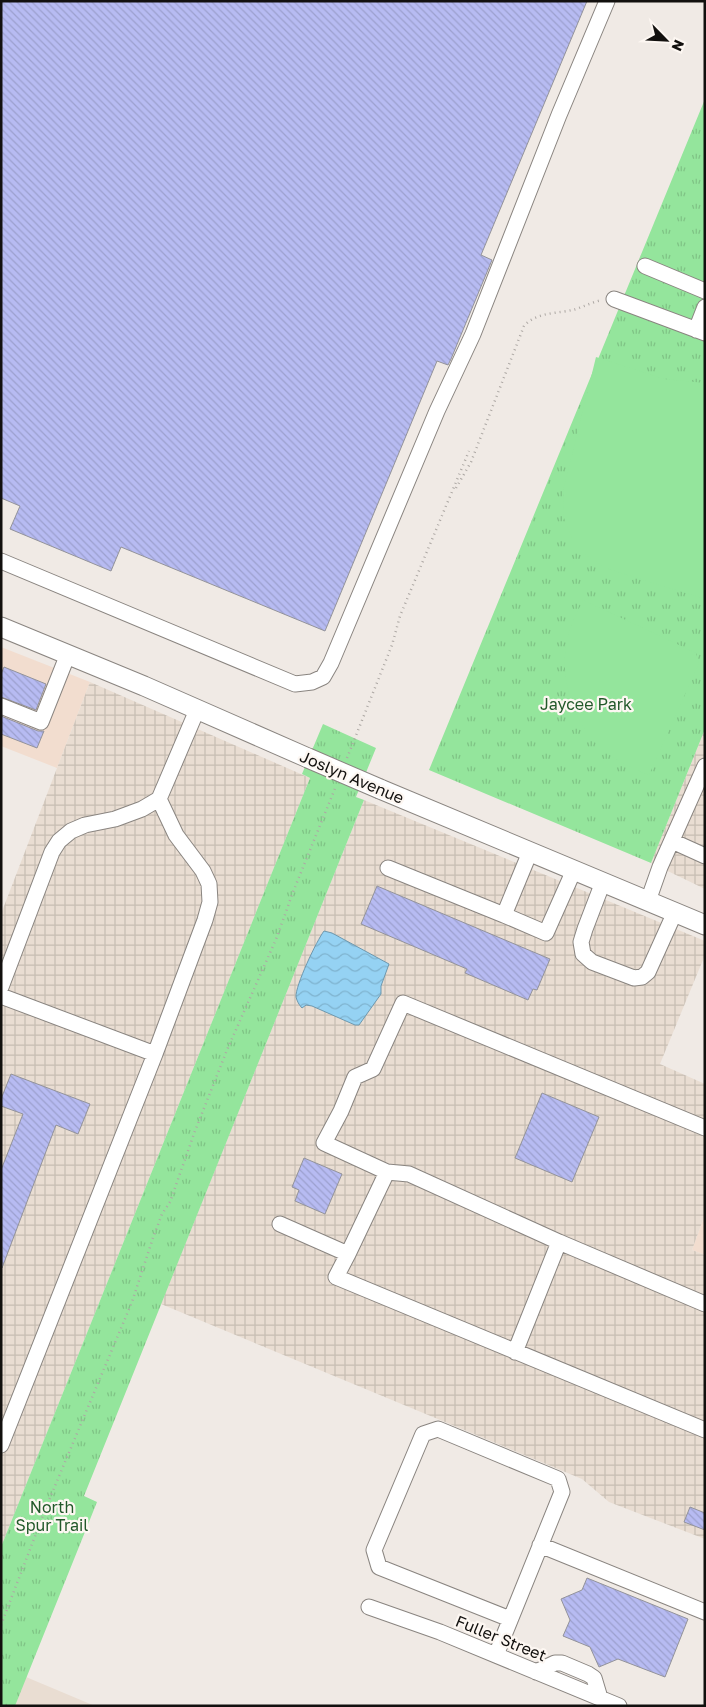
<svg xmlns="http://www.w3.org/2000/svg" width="706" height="1707" viewBox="0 0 706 1707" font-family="'Golos Text',sans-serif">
<defs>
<pattern id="industrial-grid" width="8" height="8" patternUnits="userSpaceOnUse" patternTransform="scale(1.25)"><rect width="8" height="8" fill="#e9ddd2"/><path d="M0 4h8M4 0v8" fill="none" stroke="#c7bdb3"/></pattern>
<pattern id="park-tufts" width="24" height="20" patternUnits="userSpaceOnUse" patternTransform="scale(1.25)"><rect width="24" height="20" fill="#94e59c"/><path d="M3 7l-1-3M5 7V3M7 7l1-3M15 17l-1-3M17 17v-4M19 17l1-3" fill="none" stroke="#7fc385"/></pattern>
<pattern id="water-waves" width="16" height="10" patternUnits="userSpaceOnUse" patternTransform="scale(1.25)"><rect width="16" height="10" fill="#95d2f3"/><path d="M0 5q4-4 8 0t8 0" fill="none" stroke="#7fb3cf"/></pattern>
<pattern id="building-back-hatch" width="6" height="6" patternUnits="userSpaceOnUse" patternTransform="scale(1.25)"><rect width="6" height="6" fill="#b7bbf2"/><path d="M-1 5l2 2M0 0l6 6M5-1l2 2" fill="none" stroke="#9ca0ce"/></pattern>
</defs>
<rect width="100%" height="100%" fill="#f0eae5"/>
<!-- commercial -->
<path fill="#f2ddcf" d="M1 647 90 682 57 768 1 746Z
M705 1214V1255L692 1250Z"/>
<!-- industrial -->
<path fill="url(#industrial-grid)" d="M90 682 310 778 1 1547V914Z
M705 729V889L651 863Z
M364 800 705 941V955L660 1064 705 1084V1214L692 1250 705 1255V1539L609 1502 582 1479 161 1304Z"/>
<!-- built -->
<path fill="#e9ddd2" d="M26 1677 95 1706H15Z"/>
<!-- park -->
<path fill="url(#park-tufts)" d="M705 99V729L651 863 429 770Z
M323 724 376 748 356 797 364 800 84 1496 97 1502 15 1706H1V1547L310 778 302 774Z"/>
<!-- garden -->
<path fill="#94e59c" d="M596 357 664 379 705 383V599L605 568 582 552 572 538 564 518 563 491Z
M583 600 696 653 699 663 649 775C632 768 616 761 602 749 573 723 559 678 567 639 570 626 577 613 583 600Z"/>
<!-- water -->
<path fill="url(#water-waves)" stroke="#6e98ae" d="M324 931 332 933 389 964 381 986V994L359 1025H355L312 1006 306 1005 302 1008C299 1005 297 1001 296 997 295 986 317 940 324 931Z"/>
<!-- building -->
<path fill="url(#building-back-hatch)" stroke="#93939a" d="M1 1H587L481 255 492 260 451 359 448 365 437 361 325 631 121 547 111 571 10 529 20 506 1 498Z
M4 667 46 684 36 710 1 697V674Z
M1 716 38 731H44L37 748 1 734Z
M377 886 550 959 537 990 533 989 528 1000 465 973 467 969 361 924Z
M11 1074 90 1104 78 1134 56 1125 2 1268 1 1170 23 1114 1 1106V1099Z
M542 1093 599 1117 572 1182 515 1158Z
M304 1158 342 1174 325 1214 295 1201 299 1190 292 1187Z
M690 1507 705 1513V1530L684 1522Z
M587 1578 688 1619 665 1677 618 1659 599 1667 590 1647 563 1636 570 1620 561 1599 582 1590Z"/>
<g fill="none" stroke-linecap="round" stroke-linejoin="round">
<defs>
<path id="minor" d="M645 266 705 291
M614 299 705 333
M696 330 705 307
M1 561 295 684 312 682 323 677 331 663 437 411 473 334 559 115 607 1
M1 706 41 722 68 654
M672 841 705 856
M530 852 504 915 546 933 574 870
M388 868 504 915
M603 882 585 929 581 942 583 954 592 962 634 978 642 977 648 972 675 912
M648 901 660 867 705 766
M1 987 52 852 59 841 71 831 85 825 115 819 142 809 159 799 197 710
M1 996 155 1054 205 920 210 902 209 884 203 871 176 835 159 799
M387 1172 409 1174 559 1242 515 1352
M280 1224 348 1254 387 1172 324 1143 341 1111 355 1077 373 1069 403 1003 705 1128
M559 1242 705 1304
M348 1254 336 1277 705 1430
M1 1445 155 1054
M540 1545 705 1612
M369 1607 440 1632 619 1706
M496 1655 562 1492 558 1479 438 1429 423 1434 374 1550 379 1567 510 1619
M536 1672 555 1663H562L588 1674 594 1678 600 1698"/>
<path id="major" d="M1 627 144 686 308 758
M380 789 705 925"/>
</defs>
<!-- minor casing -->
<use href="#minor" stroke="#8a8580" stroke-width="17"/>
<!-- major casing -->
<use href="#major" stroke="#8a8580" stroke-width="21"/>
<!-- path -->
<path stroke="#ada8a4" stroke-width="2.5" stroke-dasharray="1 4" stroke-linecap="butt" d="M456 488 471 462 524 326C537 311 560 314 576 309 585 306 593 302 602 300
M347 758 392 645 400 616 469 451
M1 1625 47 1505 132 1302 153 1238 162 1214 170 1202 195 1131 227 1050 277 937 293 892 336 786
M703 1706 705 1702"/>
<!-- minor -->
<use href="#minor" stroke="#fff" stroke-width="15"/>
<!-- major -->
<use href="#major" stroke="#fff" stroke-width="19"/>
<defs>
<path id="major-bridge" d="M308 758 380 789"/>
</defs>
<!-- major-bridge casing -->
<use href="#major-bridge" stroke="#8a8580" stroke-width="21" stroke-linecap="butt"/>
<!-- major-bridge -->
<use href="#major-bridge" stroke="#fff" stroke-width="19"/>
</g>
<g text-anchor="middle" stroke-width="4.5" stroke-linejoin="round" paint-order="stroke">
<!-- park labels -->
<g font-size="16" fill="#22592a" stroke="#fdf7f2">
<text x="586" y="710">Jaycee Park</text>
<text x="52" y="1513">North<tspan x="52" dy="18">Spur Trail</tspan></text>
</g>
<!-- street labels -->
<g font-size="16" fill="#12100e" stroke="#fdf7f2">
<text transform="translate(352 777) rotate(23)" y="6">Joslyn Avenue</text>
<text transform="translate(501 1638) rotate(22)" y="6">Fuller Street</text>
</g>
</g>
<!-- border -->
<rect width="706" height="1707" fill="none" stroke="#12100e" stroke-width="5"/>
<!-- north arrow -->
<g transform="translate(666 40) rotate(114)" stroke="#fdf7f2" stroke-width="4" paint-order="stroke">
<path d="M0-4L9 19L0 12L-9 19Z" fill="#12100e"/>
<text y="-8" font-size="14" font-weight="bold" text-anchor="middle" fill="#12100e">N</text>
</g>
</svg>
